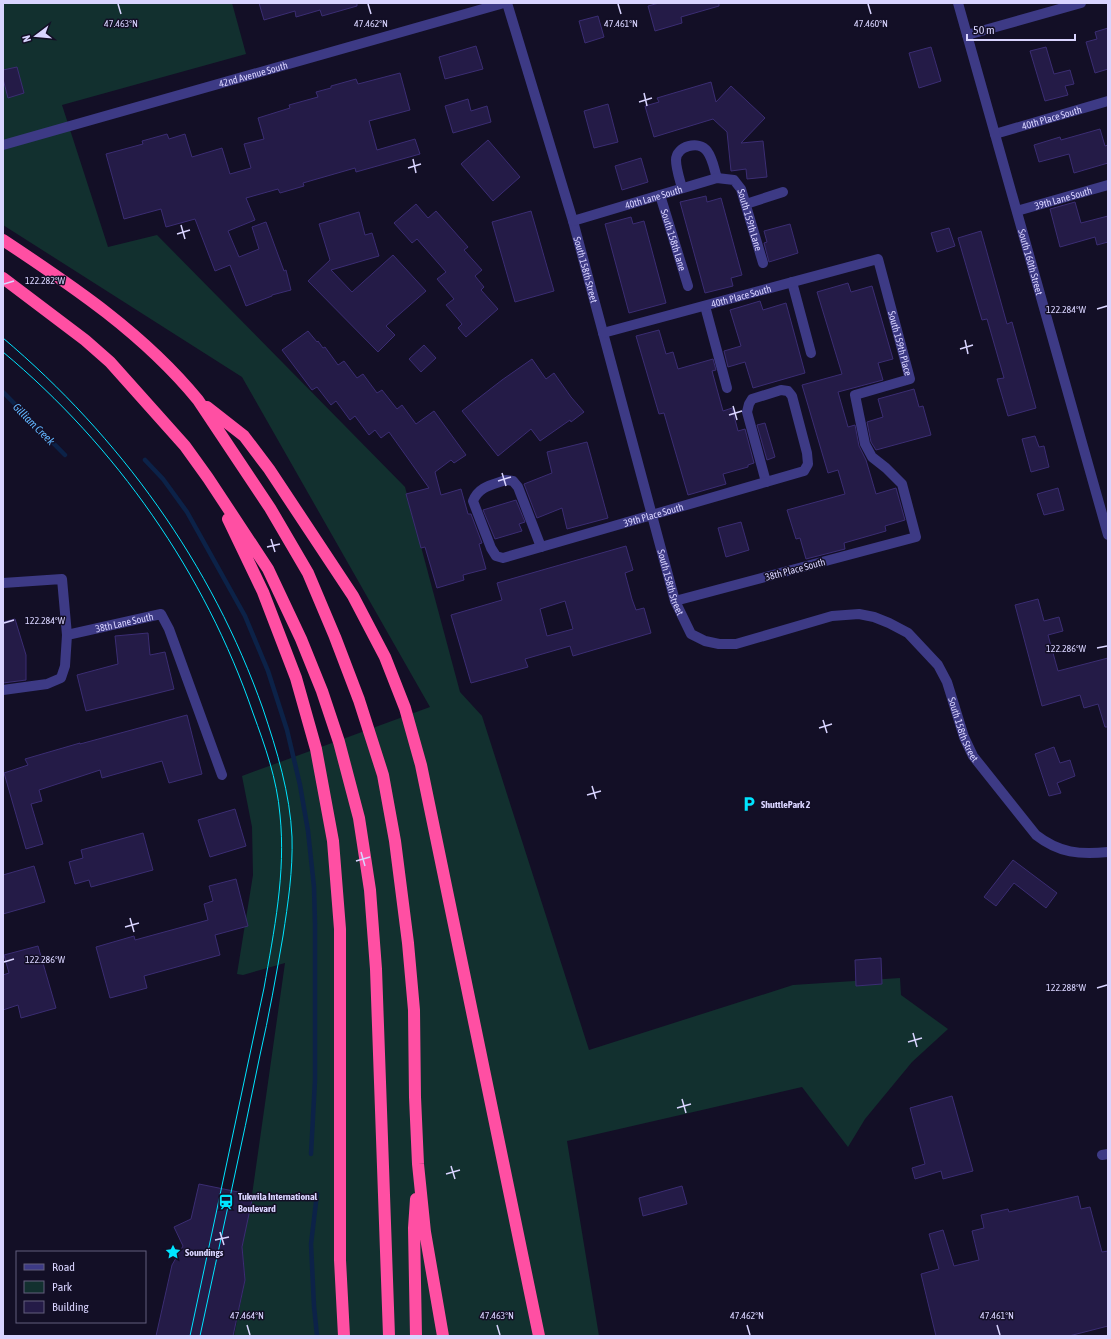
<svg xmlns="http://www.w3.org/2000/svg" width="1111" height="1339" viewBox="0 0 1111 1339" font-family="'Asap Condensed',sans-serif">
<rect width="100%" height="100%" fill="#130f26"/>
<!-- green -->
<path fill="#12302f" d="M3 3H232L246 54 62 105 108 247 157 235 405 487 460 692 482 716 589 1050 793 985 900 978 901 995 948 1029 912 1062 865 1119 848 1147 802 1087 567 1141 599 1336H234L245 1280 242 1248 252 1195 285 963 243 975 237 974 253 875 252 827 242 776 430 707 242 377 3 225Z"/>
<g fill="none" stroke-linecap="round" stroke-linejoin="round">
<!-- stream -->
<path stroke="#0c2248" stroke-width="4.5" d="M3 392 65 455
M145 460 163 479 187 512 245 616 268 671 287 730 300 785 308 831 314 887 315 924V1080L311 1154
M317 1194 311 1244 314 1306 317 1336"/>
</g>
<!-- building -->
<path fill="#241b47" stroke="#3b2d73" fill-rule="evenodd" d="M259 3H357V6L322 16 320 10 296 17 295 11 264 20Z
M659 3H719V6L681 17 682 23 655 31 648 6Z
M598 16 604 37 585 43 579 21Z
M1108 28V69L1095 73 1086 42 1097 39 1095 32Z
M476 46 483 69 445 79 439 57Z
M931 47 941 81 919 88 909 53Z
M1046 47 1054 74 1070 70 1074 84 1065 86 1068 95 1045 101 1030 51Z
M17 67 24 93 8 98 3 79V70Z
M400 73 410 110 369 121 377 150 415 139 420 154 356 172 355 168 303 183 304 186 280 193 278 189 246 198 255 220 228 231 239 257 259 249 252 227 266 222 284 271 286 270 291 290 272 295V296L246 306 230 265 215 271 195 219 166 227 161 209 124 219 106 154 143 144 142 141 167 134 169 139 185 134 192 157 222 148 230 174 251 168 244 144 264 139 258 118 290 108 289 105 318 97 316 92 331 88V86L356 79 358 84Z
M711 82 716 102 731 86 765 118 741 143 763 141 767 177 747 179 746 169 731 171 727 132 713 119 654 137 645 106 659 102 657 98Z
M468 99 471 111 487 106 491 122 453 133 445 106Z
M608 104 618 142 594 148 584 111Z
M1100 129 1105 146 1108 145V163L1074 173 1069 154 1039 162 1034 145 1060 137 1061 140Z
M488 140 520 177 493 201 461 164Z
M641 158 648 182 622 190 615 166Z
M706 196 707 202 721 198 742 275 731 278 733 286 705 293 680 202Z
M1075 202 1081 223 1108 216V242L1097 245 1095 237 1060 247 1050 209Z
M416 204 428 218 436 211 468 247 464 250 482 270 475 276 484 287 481 290 498 309 466 337 458 328 462 324 446 305 454 299 437 279 446 272 417 239 412 243 394 223Z
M531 211 554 291 515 302 492 222Z
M359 212 365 235 372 233 379 256 331 270 352 292 393 255 426 291 386 326 395 335 378 352 308 281 330 260 319 224Z
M631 217 633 224 644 221 666 303 629 313 605 224Z
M790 224 798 253 769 262 764 243 767 242 764 231Z
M949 228 955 246 937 252 931 233Z
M981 231 1007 324 1012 322 1036 408 1008 416 997 379 1004 378 987 319 982 320 958 238Z
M848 283 851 292 872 286 893 359 878 363 883 380 838 392 848 427 855 425 859 446 866 460 876 494 896 488 905 520 885 526 886 531 844 543 845 549 806 559 800 538 796 539 787 510 845 494 838 470 828 473 802 385 842 374 817 292Z
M760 301 763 310 786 303 805 373 753 388 745 362 728 367 724 351 741 346 730 310Z
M659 330 666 354 673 352 678 369 713 359 716 370 712 371 723 411 732 408 738 431 745 429 754 463 748 465V467L723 474 726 484 688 495 664 413 659 414 636 336Z
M308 331 317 342 318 341 323 348 325 347 338 365 344 361 357 378 363 374 377 393 382 390 397 409 402 405 416 424 434 411 466 455 454 463 451 460 435 472 441 495 461 489 468 514H471L482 543 479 544 486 569 463 575 464 580 437 588 425 547 421 548 406 494 429 488 389 432 381 438 375 430 369 435 355 416 350 420 336 401 331 405 317 387 312 390 282 350Z
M424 345 436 358 421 372 409 359Z
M532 359 546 379 554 373 571 397 584 412 571 422 570 420 540 441 531 429 498 456 462 411 502 380Z
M914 389 919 407 923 406 931 435 876 450 871 442 867 422 883 417 878 399Z
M765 423 775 457 767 460 757 425Z
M1035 436 1039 447 1044 446 1049 467 1031 472 1022 439Z
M587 442 608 518 567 529 562 508 537 518 524 484 552 473 547 452Z
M1058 488 1064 510 1044 515 1037 494Z
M516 500 525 522 519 524 522 531 495 539 483 510Z
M741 522 749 550 726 557 718 528Z
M626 546 633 570 625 573 632 599 636 610 644 608 651 633 573 656 570 646 525 659 528 667 471 683 451 615 502 600 497 583ZM565 601 573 629 547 636 540 609Z
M1038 599 1044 621 1059 617 1063 631 1048 635 1058 671 1108 658V727H1105L1098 704 1084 708 1080 695 1042 706 1015 605Z
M15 619 26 655V680L3 683V622Z
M148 633 150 655 165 652 174 689 86 711 77 675 118 664 115 636Z
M187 715 202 774 169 783 162 761 102 778 100 770 39 790 42 801 31 804 43 844 26 849 4 773 28 765 25 759 80 743V744Z
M1054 747 1060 763 1070 760 1075 776 1057 783 1061 793 1049 796 1035 754Z
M235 809 246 846 210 857 198 820Z
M143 833 153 870 91 887 89 880 75 884 69 862 83 858 81 850Z
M1013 860 1057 893 1046 908 1014 883 996 906 984 897Z
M34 866 45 902 3 914V875Z
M236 879 248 926 215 935 220 955 144 976 147 988 110 998 96 947 134 936 135 940 208 920 204 904 213 901 209 886Z
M38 946 56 1008 21 1018 18 1005 3 1010V975L9 973 4 955Z
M881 958 882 984 856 986 855 960Z
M952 1096 973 1171 943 1179 941 1171 915 1179 912 1168 925 1164 910 1108Z
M199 1184 253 1195 242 1247 245 1280 233 1336H156L172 1265 183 1246 174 1227 191 1219Z
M682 1186 687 1204 643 1216 639 1198Z
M1078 1196 1081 1209 1090 1207 1102 1252 1108 1251V1326L1069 1336H936L921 1274 939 1269 929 1234 943 1230 954 1266 979 1260 972 1231 984 1228 981 1215 1008 1209 1009 1212Z"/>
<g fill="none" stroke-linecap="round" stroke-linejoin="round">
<!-- minor -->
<g stroke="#3d3a85" stroke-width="10">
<path id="s1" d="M507 3 573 221 675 601 691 634 705 641 719 644H736L832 616 859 614 874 617 889 623 908 633 938 665 947 682 964 737 973 756 1036 835C1059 853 1080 855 1108 852"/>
<path d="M967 35 1081 3"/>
<path id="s2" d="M995 134 1108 101"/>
<path d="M682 188C680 180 676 169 676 160 676 146 699 140 707 151 713 159 714 169 717 178"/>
<path id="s3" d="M660 195 688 286"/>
<path d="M746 204 783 192"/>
<path id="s4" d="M1017 211 1108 185"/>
<path id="s5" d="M573 221 717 178 734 180 741 189 763 263"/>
<path d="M792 282 811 353"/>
<path d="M705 306 727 388"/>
<path id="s6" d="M603 333 878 259 910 379 855 395 865 444 872 457 886 468 902 484 916 537 675 601"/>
<path d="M781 390 788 391 792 396 807 453 808 464 804 471 766 482 747 412 749 404 752 399Z"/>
<path d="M506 480 513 481 518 487 541 547 503 558 496 556 491 548 473 501C479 486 492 485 506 480Z"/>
<path id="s7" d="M541 547 766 482"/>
<path d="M3 583 62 579 67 635"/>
<path id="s8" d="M3 690 47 684 61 678 65 666 67 635 161 614 169 629 222 775"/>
<path d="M1102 1155 1108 1154"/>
</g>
<!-- tertiary -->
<g stroke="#3d3a85" stroke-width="10">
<path id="s9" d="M958 3 1108 535"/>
<path id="s10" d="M3 145 504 3"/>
</g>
<!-- motorway -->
<path stroke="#ff4fa3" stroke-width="12" d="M3 240C74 287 144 334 198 400L270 508 308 573 335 637 359 700 383 775 395 841 408 943 414 1010 415 1097 418 1164 425 1232 443 1336
M3 278 85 340 110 362 185 446 208 478 268 569 301 639 322 691 339 742 359 818 370 890 376 969 389 1336
M207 407 244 436 269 469 353 596 385 657 405 708 421 765 539 1336
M228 519 263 592 296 678 316 749 333 841 340 929V1260L344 1336
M416 1199 414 1228 416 1336"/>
<!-- tram -->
<path stroke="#00e5ff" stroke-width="1" d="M3 338C120 437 212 564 263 709 277 751 290 793 292 837 293 871 288 903 283 936 276 976 269 1016 260 1055 241 1149 220 1242 200 1336
M3 352C116 446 205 573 253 713 265 746 277 779 280 815 286 873 274 931 264 988L190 1336"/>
</g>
<!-- ticks -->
<path fill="none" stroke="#d9d4ff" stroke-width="1.5" d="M118 4 121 14M368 4 371 14M618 4 621 14M868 4 871 14M644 93 647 106M639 102 652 98M413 159 416 173M408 168 421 164M181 225 185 239M177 234 190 230M4 284 14 281M1097 309 1107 306M965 340 968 354M960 349 973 345M733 406 737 420M729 415 742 411M502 473 506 486M498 481 511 477M271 539 275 552M267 547 280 544M4 623 14 620M1097 648 1107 646M823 720 827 733M819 728 832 724M592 786 596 799M587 795 601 791M361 852 365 866M356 861 370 857M130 918 134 932M125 927 139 923M4 962 14 959M1097 988 1107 985M913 1033 917 1047M908 1042 922 1038M682 1099 686 1113M677 1108 691 1104M451 1166 455 1179M446 1174 460 1170M220 1232 224 1245M215 1240 229 1237M247 1325 250 1335M497 1325 500 1335M747 1325 750 1335M997 1325 1000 1335"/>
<!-- icons -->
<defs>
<symbol id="parking-bare" viewBox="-9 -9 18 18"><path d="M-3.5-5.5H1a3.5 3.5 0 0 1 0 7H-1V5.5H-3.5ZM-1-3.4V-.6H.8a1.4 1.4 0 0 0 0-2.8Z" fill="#00e5ff" stroke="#130f26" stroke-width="2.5" paint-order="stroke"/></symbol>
<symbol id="station-bare" viewBox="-9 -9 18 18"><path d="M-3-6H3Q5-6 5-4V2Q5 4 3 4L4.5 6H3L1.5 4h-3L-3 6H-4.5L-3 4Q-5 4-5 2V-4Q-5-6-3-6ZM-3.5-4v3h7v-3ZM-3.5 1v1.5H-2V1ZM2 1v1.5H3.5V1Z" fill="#00e5ff" stroke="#130f26" stroke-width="2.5" paint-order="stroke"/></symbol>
<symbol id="sight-bare" viewBox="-9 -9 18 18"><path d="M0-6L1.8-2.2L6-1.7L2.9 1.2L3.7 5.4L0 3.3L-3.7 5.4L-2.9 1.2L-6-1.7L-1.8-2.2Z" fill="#00e5ff" stroke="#130f26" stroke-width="2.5" paint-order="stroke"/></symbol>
</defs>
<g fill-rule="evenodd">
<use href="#parking-bare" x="738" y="793" width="22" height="22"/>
<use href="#station-bare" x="215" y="1191" width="22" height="22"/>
<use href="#sight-bare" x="162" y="1241" width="22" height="22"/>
</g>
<g text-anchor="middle" stroke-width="3" stroke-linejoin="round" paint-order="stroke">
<!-- street labels -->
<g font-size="10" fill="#d9d4ff" stroke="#130f26">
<text dy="4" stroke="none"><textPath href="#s10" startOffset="260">42nd Avenue South</textPath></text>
<text dy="4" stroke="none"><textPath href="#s2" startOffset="59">40th Place South</textPath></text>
<text dy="4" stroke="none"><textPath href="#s5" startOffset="84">40th Lane South</textPath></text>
<text dy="4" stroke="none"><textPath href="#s4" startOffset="48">39th Lane South</textPath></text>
<text dy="4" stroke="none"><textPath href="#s5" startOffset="211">South 159th Lane</textPath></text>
<text dy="4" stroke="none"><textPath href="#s3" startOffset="47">South 158th Lane</textPath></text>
<text dy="4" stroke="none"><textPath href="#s9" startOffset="269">South 160th Street</textPath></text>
<text dy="4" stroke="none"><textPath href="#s1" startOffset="278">South 158th Street</textPath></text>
<text dy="4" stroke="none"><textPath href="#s6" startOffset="143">40th Place South</textPath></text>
<text dy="4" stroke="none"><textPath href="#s6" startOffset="372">South 159th Place</textPath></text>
<text dy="4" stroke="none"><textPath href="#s7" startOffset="117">39th Place South</textPath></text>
<text transform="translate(795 569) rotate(-15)" y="4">38th Place South</text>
<text dy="4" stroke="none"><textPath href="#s1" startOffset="602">South 158th Street</textPath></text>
<text dy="4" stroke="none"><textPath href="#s8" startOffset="162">38th Lane South</textPath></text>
<text dy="4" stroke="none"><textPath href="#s1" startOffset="998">South 158th Street</textPath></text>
</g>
<!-- poi labels -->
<g font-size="10" font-weight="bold" fill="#d9d4ff" stroke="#130f26" text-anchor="start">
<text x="761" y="808">ShuttlePark 2</text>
<text x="238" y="1200">Tukwila International<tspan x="238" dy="12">Boulevard</tspan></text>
<text x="185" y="1256">Soundings</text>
</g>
<!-- water labels -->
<g font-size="11" font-style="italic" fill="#62b6ff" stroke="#130f26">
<text transform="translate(34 424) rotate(45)" y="4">Gilliam Creek</text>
</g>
</g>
<g font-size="10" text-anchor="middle" fill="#d9d4ff" stroke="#130f26" stroke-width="3" stroke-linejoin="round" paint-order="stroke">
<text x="121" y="27">47.463°N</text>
<text x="371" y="27">47.462°N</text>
<text x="621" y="27">47.461°N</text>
<text x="871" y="27">47.460°N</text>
<text x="45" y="284">122.282°W</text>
<text x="1066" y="313">122.284°W</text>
<text x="45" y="624">122.284°W</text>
<text x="1066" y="652">122.286°W</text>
<text x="45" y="963">122.286°W</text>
<text x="1066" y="991">122.288°W</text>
<text x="247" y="1319">47.464°N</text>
<text x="497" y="1319">47.463°N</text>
<text x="747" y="1319">47.462°N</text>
<text x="997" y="1319">47.461°N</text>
</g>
<!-- border -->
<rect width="1111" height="1339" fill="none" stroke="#d9d4ff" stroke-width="8"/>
<!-- legend -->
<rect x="16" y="1251" width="130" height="72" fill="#130f26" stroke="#625e7d"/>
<rect x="24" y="1264" width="20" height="6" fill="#3d3a85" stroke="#625e7d"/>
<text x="52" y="1271" font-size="12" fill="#d9d4ff">Road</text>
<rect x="24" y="1281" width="20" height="12" fill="#12302f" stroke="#625e7d"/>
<text x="52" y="1291" font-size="12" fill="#d9d4ff">Park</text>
<rect x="24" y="1301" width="20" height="12" fill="#241b47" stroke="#625e7d"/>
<text x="52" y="1311" font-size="12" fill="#d9d4ff">Building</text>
<!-- north arrow -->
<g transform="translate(36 36) rotate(254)" stroke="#130f26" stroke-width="3" paint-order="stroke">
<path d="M0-3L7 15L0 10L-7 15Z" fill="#d9d4ff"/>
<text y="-6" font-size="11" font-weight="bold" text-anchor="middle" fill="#d9d4ff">N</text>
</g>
<!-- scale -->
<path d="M967 34v6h108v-6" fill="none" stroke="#d9d4ff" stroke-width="2"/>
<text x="973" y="34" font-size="12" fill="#d9d4ff" stroke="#130f26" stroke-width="3" paint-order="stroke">50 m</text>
</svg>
